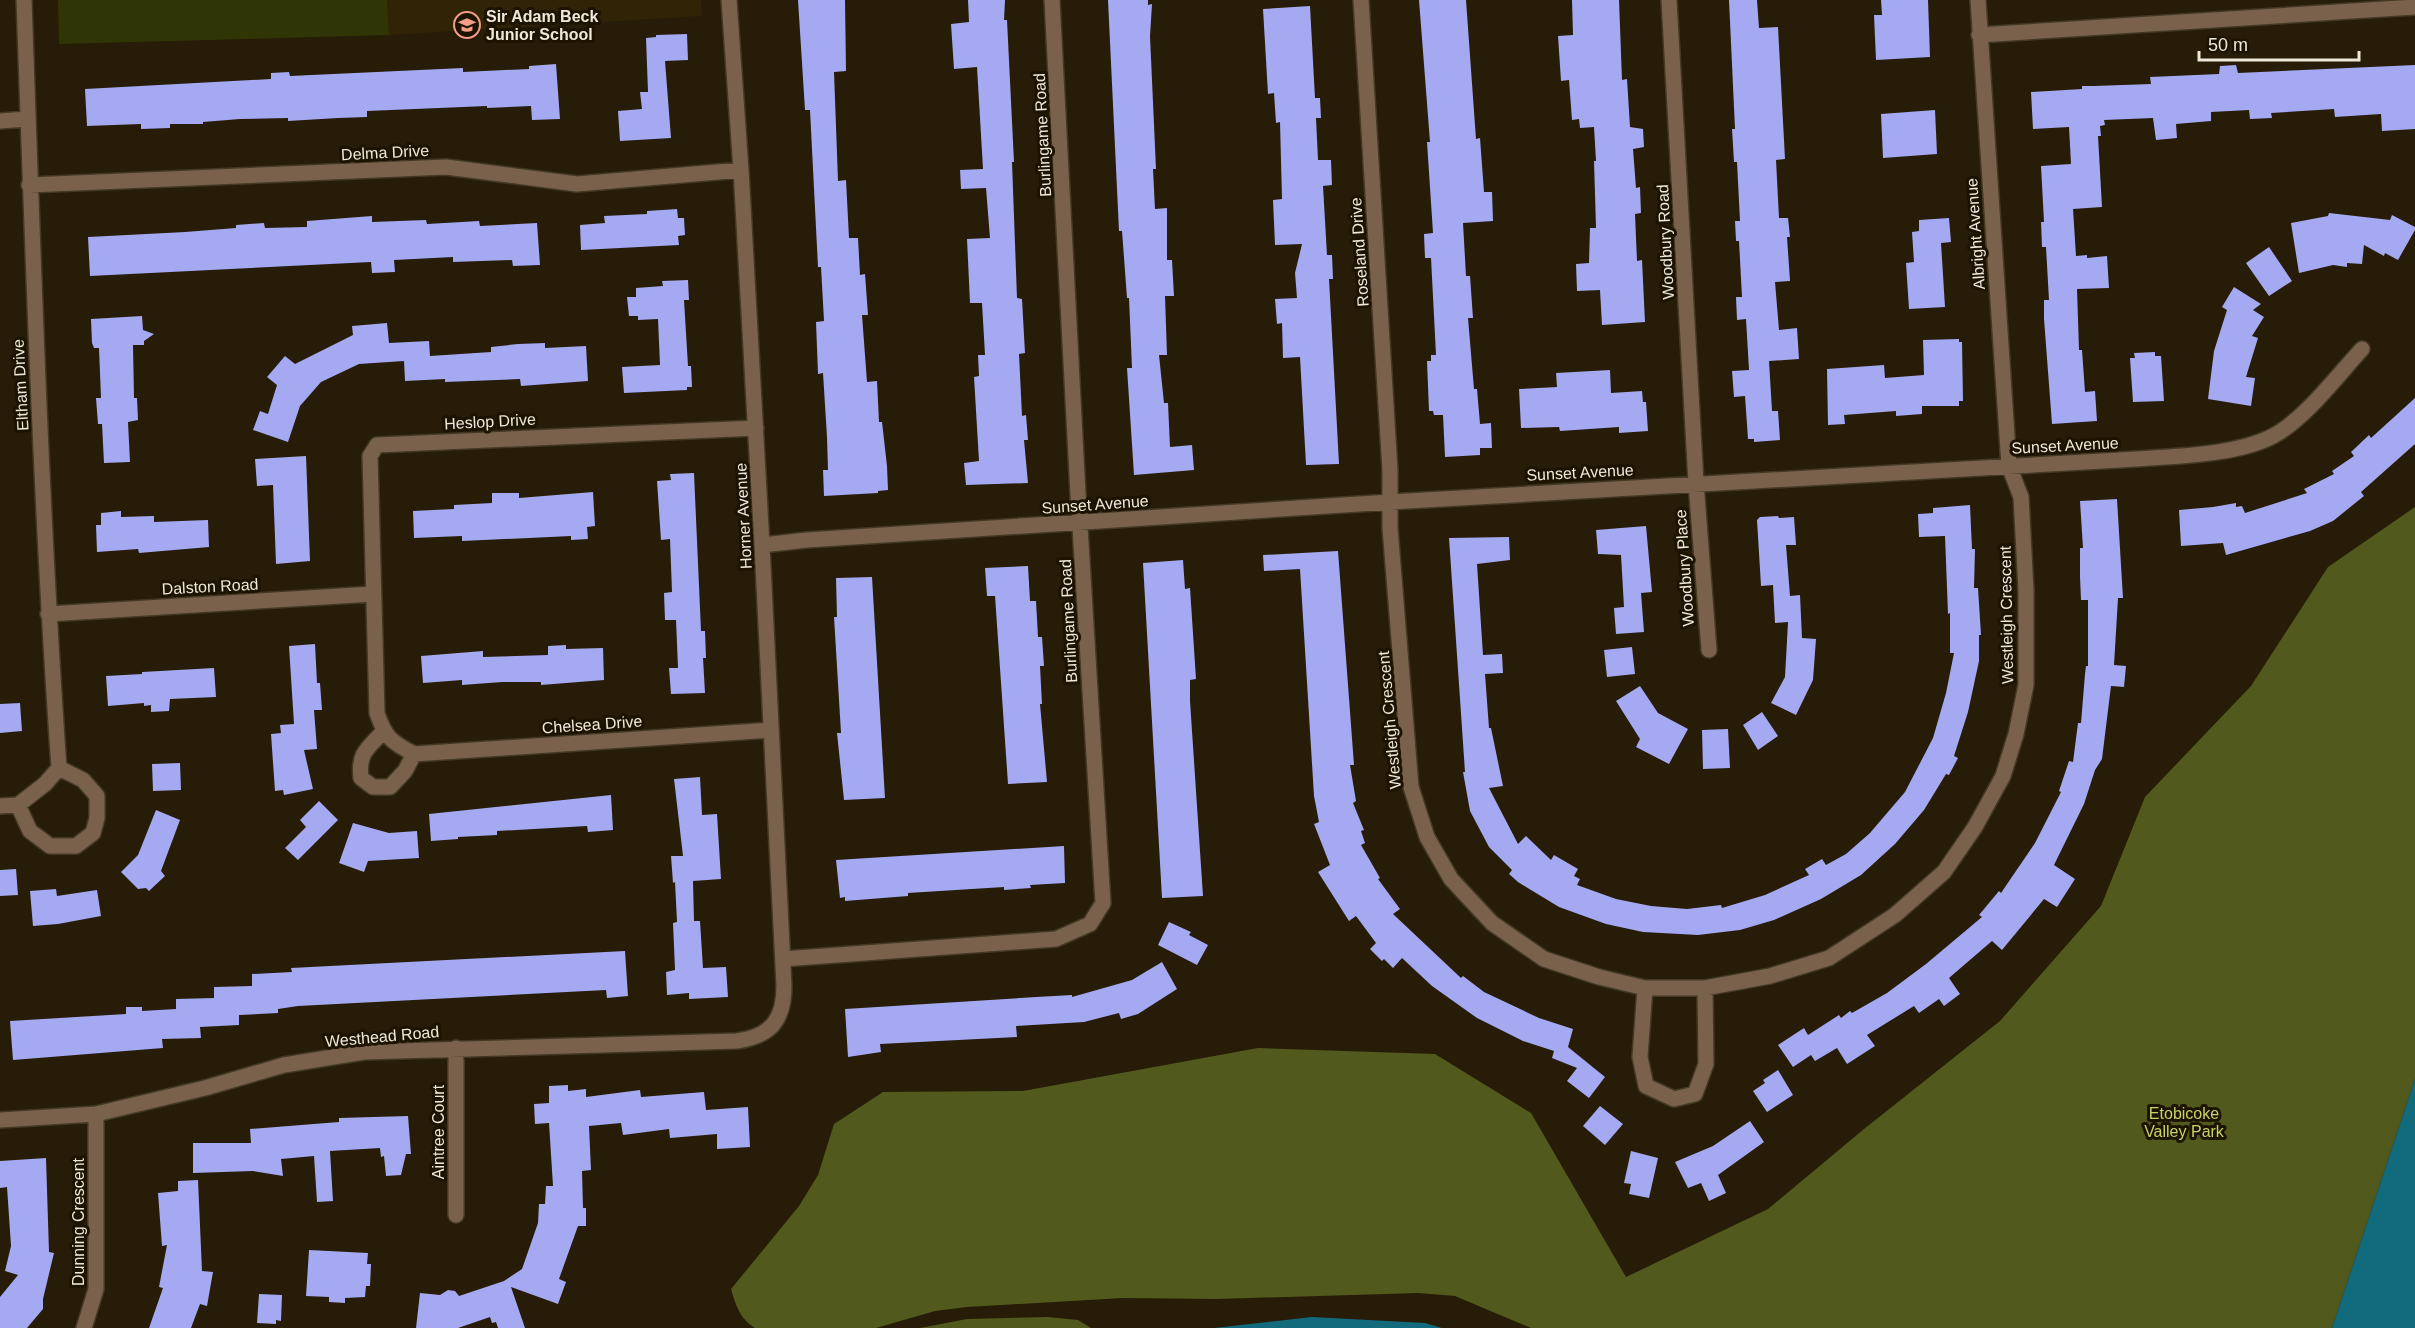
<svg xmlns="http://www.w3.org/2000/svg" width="2415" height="1328" viewBox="0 0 2415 1328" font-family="Helvetica,sans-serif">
<rect width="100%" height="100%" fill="#261c07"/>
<!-- built -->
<path fill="#302306" d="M387 0H701L702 16 389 35Z"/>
<!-- green -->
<path fill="#303506" d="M58 0H387L389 35 59 44Z"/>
<!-- forest -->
<path fill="#52591d" d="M2415 507V1079L2332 1328H1531L1455 1296 1418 1293 1217 1299 1123 1298 967 1307 935 1311 876 1328H755C740 1319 736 1306 731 1289L799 1206 818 1175 834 1124 883 1092 1023 1091 1258 1048 1435 1054 1531 1113 1626 1277 1768 1209 1864 1129 2000 1021 2101 906 2145 797 2251 686 2328 567Z
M1048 1317 1078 1320 1091 1328H920L967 1319Z"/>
<!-- water -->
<path fill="#116b7d" d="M2415 1079V1328H2332Z
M1312 1317 1425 1323 1442 1328H1214Z"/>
<!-- building -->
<path fill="#a4a9f1" d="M798 0H845L846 71 834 72 838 181 846 180 849 238H858L860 275 865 274 868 315H862L867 382 877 381 879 422H882L887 466 888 490 878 491V493L824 496 823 470H828L827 437 823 373 818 374 816 322 824 321 821 267H818L810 110H805Z
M968 0H1005L1004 20H1007L1014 162H1012L1017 298 1022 299 1025 353 1019 354 1022 416 1026 415 1028 440H1024L1028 483 966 485 964 463 979 461 974 377 979 376 978 355H985L982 303H970L967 239 990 238 986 188 961 189 960 170 983 169 977 67 954 69 951 24 969 22Z
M1108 0H1148V5L1152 4 1150 36 1156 169H1153L1155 209 1167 208V260H1172L1174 296H1165L1167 355H1159L1164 403H1168L1170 447 1192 445 1194 470 1134 475 1127 368H1132L1129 298H1127L1122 231H1119Z
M1419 0H1466L1476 139 1480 138 1484 192H1492L1493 221 1463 223 1466 276H1470L1473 318H1468L1474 389H1477L1480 424 1491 423 1492 448H1480V455L1445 457 1443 415H1434L1433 411H1429L1427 361H1431V355H1436L1431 258H1425L1424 234 1433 233 1427 142H1430Z
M1572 0H1619L1622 80 1627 79 1630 127 1643 129 1644 147 1633 149 1636 188 1640 187 1641 213 1635 214 1637 261 1642 260 1645 322 1602 325 1600 290 1577 291 1576 264 1589 263 1590 228H1596L1594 161H1596L1594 127 1580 128 1579 119 1572 120 1569 80 1561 81 1558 36 1573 35Z
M1729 0H1757L1759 28 1778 27 1785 159 1776 160 1779 218H1788L1790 237H1787L1790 281 1775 282 1779 330 1797 328 1799 359 1769 361 1772 411H1778L1780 440 1754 442V439H1748L1745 396 1734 397 1732 371 1749 370 1746 319 1737 320 1736 297H1742L1739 241H1736L1735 221H1740L1737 162H1734L1732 129H1735Z
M1881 0H1928L1930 57 1876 60 1874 15H1882Z
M1310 6 1315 98H1320L1321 118H1316L1318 160H1331L1332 185 1323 186 1327 255H1332L1333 279H1329L1339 464 1306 465 1300 357 1283 358 1282 323 1277 324 1275 299 1297 298 1295 273 1302 244 1275 245 1273 200 1282 199 1280 122 1276 123 1274 93 1268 94 1263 9Z
M687 34 688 60 665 61 671 138 620 141 618 111 642 109 640 92H648L646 38 656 37V35Z
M556 64 560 119 532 120 531 106 487 108V106L367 111V117L338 118 288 121V118L240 119 203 122V124H170V128L141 129V124L87 126 85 89 271 79V73L289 72 290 76 463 68V72L529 69V66Z
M2236 65 2238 73 2415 65V129L2382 131 2381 114 2335 117 2334 109 2271 113 2272 118 2250 119 2249 110 2211 112V121L2176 124 2177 138 2156 140 2153 118 2104 120 2105 125 2100 126 2101 136H2098L2102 207 2073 209 2076 256 2087 255V258L2107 256 2109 288 2077 289 2079 350H2082L2085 392 2095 391 2097 421 2052 424 2044 319V300H2049L2046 247H2042L2041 222H2044L2041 166 2071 164 2069 127 2033 129 2031 92 2082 89V86H2094L2151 84 2150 77 2219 74 2220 66Z
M1935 110 1937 154 1883 158 1881 114Z
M677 209 678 218H684L685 235 678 236 679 245 581 250 580 225 605 223 604 216 647 214V211Z
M2329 213 2390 220 2392 215 2415 227V230L2398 260 2385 253 2384 256 2364 245 2362 264 2347 263V267L2333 265 2299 273 2291 223 2328 216Z
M372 216V222L426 220 427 224 479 221 480 226 537 223 540 265 513 266 512 260 453 262V257L394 260 395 272 372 273 371 262 90 276 88 237 185 232 236 228V225L264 223 265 228 307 227V221Z
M1949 218 1951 242 1941 243 1945 307 1909 309 1906 263 1914 262 1912 232 1919 231V220Z
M2269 247 2292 281 2269 296 2246 263Z
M688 280 689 300H684L688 366H691L692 387H687V390L624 393 622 367 660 365 658 319 638 320V316H629L627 297H636V288L663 286 662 281Z
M2234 287 2261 304 2253 310 2264 317 2252 336 2258 338 2246 377 2255 378 2251 406 2208 399 2214 351 2227 310 2222 307Z
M142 316 143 330 154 334 144 341V345H133L134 398H137L138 420 128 422 130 462 104 463 102 424H98L96 398H101L99 348H94L92 343 91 319Z
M387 323 389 343 429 341 430 356 491 352V347L518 344 545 343V348L586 346 588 381 521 386 520 379 445 382V379L405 381 404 361 359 364 321 382 300 406 288 442 253 430 260 411 268 414 277 385 267 377 285 356 295 364 353 335 352 326Z
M1959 339V342H1962L1963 401H1959V406H1922V414L1896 416V411L1844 415 1845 424 1828 425 1827 369 1884 365 1885 378 1924 375 1923 340Z
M2155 352V356H2161L2164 401 2133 402 2130 358H2135L2134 353Z
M1610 370 1611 393 1642 391 1643 402H1646L1648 431 1619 433V427L1560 431 1559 427 1521 428 1519 389 1557 387 1556 373Z
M2415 398V444L2361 492 2364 496 2333 521 2310 531 2226 555 2223 543 2181 546 2179 510 2213 507 2236 503V507L2242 506 2245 513 2307 493 2304 489 2334 474 2332 471 2354 456 2351 452 2369 435 2371 438Z
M306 456 310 561 276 564 273 485 257 486 255 459Z
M694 473 701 631H705L706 658H703L705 693 671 694 669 668H678L676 620H665L664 593 672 592 670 539 661 540 657 481 671 480 670 474Z
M593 492 595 526 587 527 588 539 571 540V536L462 541V536L414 538 413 511 454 509V505L492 503V493H519V498Z
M2117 499 2123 598H2118L2114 665 2126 666 2124 687 2111 686 2102 759 2095 770 2084 804 2054 865 2075 879 2057 907 2044 899 2002 950 1992 941 1949 978 1960 994 1944 1006 1939 999 1919 1013 1914 1006 1867 1035 1875 1046 1847 1064 1837 1048 1815 1061 1811 1055 1793 1067 1778 1045 1804 1028 1808 1035 1839 1015 1841 1018 1850 1011 1852 1013 1887 993 1926 964 1982 917 1979 915 1999 891 2001 893 2035 843 2061 792 2059 791 2069 761 2073 762 2078 723H2081L2085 674 2086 666H2088V600H2081L2080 577V548H2083L2080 501Z
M1970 505 1972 549H1975L1974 588H1978L1981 635H1979V661L1968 712 1954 756 1958 758 1949 775 1946 774 1924 810 1895 844 1861 875 1821 899 1774 920 1740 930 1698 935 1643 932 1606 924 1559 907 1518 882 1509 874 1512 870 1489 847 1470 811 1463 772H1465L1449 538 1509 537 1510 560 1477 564 1483 655 1502 654 1503 673 1485 674 1489 728H1491L1503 786 1489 788 1518 844 1526 836 1551 860 1554 855 1578 869 1574 876 1580 879 1577 885 1616 899 1651 906 1687 909 1721 905 1722 908 1765 895 1809 875 1805 869 1822 859 1826 865 1846 854 1870 833 1905 792 1933 738 1946 693 1954 653H1950V613L1948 614 1945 536 1919 537 1918 514 1933 513V508Z
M121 511V517L154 516V522L208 520 209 547 139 553 138 549 97 552 96 525H101V513Z
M1778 516 1779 518 1794 517 1796 545H1786L1790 596 1800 595 1802 638 1816 639 1813 680 1796 715 1771 703 1785 677 1788 622 1775 623 1773 585 1761 586 1757 520 1760 517Z
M1646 526 1652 592 1641 593 1644 632 1616 634 1614 608 1624 607 1621 555 1598 554 1596 530Z
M1338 551 1354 765H1350L1356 801 1353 803 1364 830 1361 831 1365 843 1361 845 1380 878 1378 879 1400 909 1393 914 1461 978 1463 976 1484 992 1539 1018 1573 1029 1568 1047 1605 1077 1589 1098 1567 1081 1577 1068 1552 1058 1554 1051 1523 1041 1477 1018 1432 986 1402 958 1393 968 1384 959 1382 961 1370 949 1376 943 1356 916 1349 921 1318 872 1330 865 1314 824 1319 822 1314 796 1300 569 1264 571 1263 555Z
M1183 560 1185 589 1190 588 1196 679 1190 680V701L1203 896 1162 898 1143 563Z
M1028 566 1030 601H1036L1038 637H1042L1044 666H1040L1042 704H1040L1047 782 1008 784 995 596H987L985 568Z
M872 577 885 798 844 800 837 733H841L834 617H837L836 578Z
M315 644 317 683H320L322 710H314L317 749 304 750 313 789 284 795 283 790 275 791 271 734 281 733 280 725 294 724 289 646Z
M566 645V649L603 648 604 680 541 685V682H502L462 685V680L423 683 421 656 483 651V657L548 655V646Z
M1632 647 1635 674 1607 677 1604 650Z
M214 668 216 697 170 699 169 711 151 712V705L144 706V703L108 706 106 676 142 674V672Z
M1640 686 1658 713 1688 729 1669 764 1636 747 1640 739 1616 701Z
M20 703 22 731 0 733V704Z
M1762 712 1778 736 1758 750 1743 725Z
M1728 729 1730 768 1703 769 1702 730Z
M180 763 181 790 153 791 152 764Z
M700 777 702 815 717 814 721 879 693 881 694 921H700L703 968 726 967 728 997 689 999V993L667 995 666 972 675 970 673 923 677 922 675 882 673 883 671 856H683L674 779Z
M611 795 613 830 588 832 587 826 497 831V835L458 837V839L431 841 429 814Z
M319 801 338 820 298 860 285 848 306 827 300 820Z
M156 810 180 820 161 871 165 876 149 891 146 888 138 889 121 872 138 855Z
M353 823 389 833 417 831 419 858 368 861 364 872 339 863Z
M1064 846 1065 883 1030 885 1031 888 1004 890V887L908 893V896L845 901V897L840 898 836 860Z
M16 869 18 895 0 896V870Z
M56 889 57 896 97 890 101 916 58 924 33 926 30 891Z
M1169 922 1191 932 1189 935 1208 945 1197 965 1158 945Z
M625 951 628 996 607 998 606 990 298 1006 278 1009V1013L239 1015V1025L200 1027 201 1038 162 1039 163 1048 13 1060 10 1021 126 1014V1007H142V1011L176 1009V999L214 998V987L252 986V974L292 972 291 968Z
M1162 962 1177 989 1138 1014 1121 1019 1119 1013 1084 1022 1016 1026 1017 1037 880 1044 881 1052 848 1057 845 1009 1036 997 1072 995V997L1132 980Z
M1778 1070 1793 1095 1767 1112 1753 1091 1765 1083 1763 1080Z
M568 1085V1091L586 1089V1097L640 1090 641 1097 704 1092 706 1110 748 1107 750 1147 717 1149V1134L670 1138 669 1129 623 1135 621 1123 589 1126 591 1170 582 1171 583 1208H586V1226H578L559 1279 566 1282 558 1304 511 1287 525 1328H498L496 1322 492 1323 490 1317 458 1328H416L420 1293 440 1295 448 1290 455 1291 459 1296 504 1281 522 1269 538 1223 539 1204H545L546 1186H553L549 1123 535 1124 534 1104 549 1103V1086Z
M1600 1106 1623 1124 1605 1145 1583 1126Z
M408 1116 411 1154H406L401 1175 386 1176 384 1156 381 1157 380 1148 330 1151 333 1201 317 1202 314 1156 281 1159 283 1176 253 1171 193 1173V1143H251L250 1129 339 1122V1118Z
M1750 1121 1764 1142 1718 1175 1726 1193 1709 1201 1701 1183 1688 1188 1675 1162 1713 1146Z
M1631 1151 1658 1158 1649 1198 1629 1194 1631 1184 1624 1183Z
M46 1158 49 1252 54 1253 43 1299V1309L27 1328H0V1297L18 1275 5 1271 11 1246 7 1187 0 1188V1161Z
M198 1180 202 1271 213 1272 207 1306 200 1304 191 1328H149L163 1288 159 1287 167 1245 162 1246 158 1193 178 1191V1181Z
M309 1250 368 1253 367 1264H371L370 1286H366L365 1297 345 1298V1303L329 1302V1297L306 1296Z
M259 1294 282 1295 281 1321 276 1320V1324L257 1323Z"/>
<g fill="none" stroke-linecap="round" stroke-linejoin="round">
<defs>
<path id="street" d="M1361 0 1390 470V528L1411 787 1427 837 1451 879 1492 923 1544 959 1599 977 1645 988H1705L1770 976 1829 958 1895 915 1944 872 1975 827 2003 776 2016 734 2026 685V590L2021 497 2009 466 1978 0
M1669 0 1696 483 1709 650
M1979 35 2415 7
M0 121 27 119
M29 185 446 167 577 184 741 170
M756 428 377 445 370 456 377 713C385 737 391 742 414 754L771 730
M762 545 807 540 1390 502 2137 459C2177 456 2237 455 2273 436 2304 420 2338 375 2362 349
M48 614 373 594
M383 732C367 749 358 753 361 778L373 787H390L405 771 414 754
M18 805 30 831 50 846H76L93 833 97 818V796L83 780 59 768
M0 806 18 805 45 784 59 768C41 512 33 256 24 0
M783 959 1056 939 1090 924 1103 903 1078 494 1052 0
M1645 988 1640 1057 1646 1086 1674 1099 1695 1094 1706 1064 1705 988
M456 1048V1215
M0 1120 96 1114 205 1088 284 1065 364 1052 737 1041C770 1036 784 1021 784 986L762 545 741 170 729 0
M84 1328 96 1289V1114"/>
</defs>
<!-- street casing -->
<use href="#street" stroke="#423925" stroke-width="18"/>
<!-- street -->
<use href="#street" stroke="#7a614b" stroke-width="15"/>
</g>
<!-- icons -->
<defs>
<symbol id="school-ring" viewBox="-11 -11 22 22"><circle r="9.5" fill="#1c1301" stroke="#f49e88" stroke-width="1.5"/><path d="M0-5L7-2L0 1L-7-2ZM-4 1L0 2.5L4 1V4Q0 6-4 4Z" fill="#f49e88"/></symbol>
</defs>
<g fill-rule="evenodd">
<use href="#school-ring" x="452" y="10" width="30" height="30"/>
</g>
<g text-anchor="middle" stroke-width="6" stroke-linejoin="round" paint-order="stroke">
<!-- poi labels -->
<g font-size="16" font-weight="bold" fill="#eee8db" stroke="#1c1301" text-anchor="start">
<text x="486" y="22">Sir Adam Beck<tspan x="486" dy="18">Junior School</tspan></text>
</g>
<!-- street labels -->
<g font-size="16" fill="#eee8db" stroke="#1c1301">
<text transform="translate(1042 135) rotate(-93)" y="6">Burlingame Road</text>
<text transform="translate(385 152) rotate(-3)" y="6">Delma Drive</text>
<text transform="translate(1975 234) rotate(-94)" y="6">Albright Avenue</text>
<text transform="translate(1665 242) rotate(-93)" y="6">Woodbury Road</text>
<text transform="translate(1359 252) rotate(-94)" y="6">Roseland Drive</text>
<text transform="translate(20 385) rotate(-93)" y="6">Eltham Drive</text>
<text transform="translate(490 421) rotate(-3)" y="6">Heslop Drive</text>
<text transform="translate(2065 445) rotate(-3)" y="6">Sunset Avenue</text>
<text transform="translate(1580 472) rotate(-3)" y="6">Sunset Avenue</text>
<text transform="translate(1095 504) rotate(-4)" y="6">Sunset Avenue</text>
<text transform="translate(743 516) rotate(-93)" y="6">Horner Avenue</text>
<text transform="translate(1684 568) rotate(-94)" y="6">Woodbury Place</text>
<text transform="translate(210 586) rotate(-3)" y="6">Dalston Road</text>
<text transform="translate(2006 615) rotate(-91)" y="6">Westleigh Crescent</text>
<text transform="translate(1068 621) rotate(-93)" y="6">Burlingame Road</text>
<text transform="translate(1389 720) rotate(-95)" y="6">Westleigh Crescent</text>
<text transform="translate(592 724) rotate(-4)" y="6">Chelsea Drive</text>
<text transform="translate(382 1036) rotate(-5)" y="6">Westhead Road</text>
<text transform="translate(438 1132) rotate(-90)" y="6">Aintree Court</text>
<text transform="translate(78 1222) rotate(-90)" y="6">Dunning Crescent</text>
</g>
<!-- park labels -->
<g font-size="16" fill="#c6d368" stroke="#1c1301">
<text x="2184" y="1119">Etobicoke<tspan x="2184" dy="18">Valley Park</tspan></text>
</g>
</g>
<!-- scale -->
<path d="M2199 51v9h160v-9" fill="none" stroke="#eee8db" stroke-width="3"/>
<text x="2208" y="51" font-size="18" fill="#eee8db" stroke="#1c1301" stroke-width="4.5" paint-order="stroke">50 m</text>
</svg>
